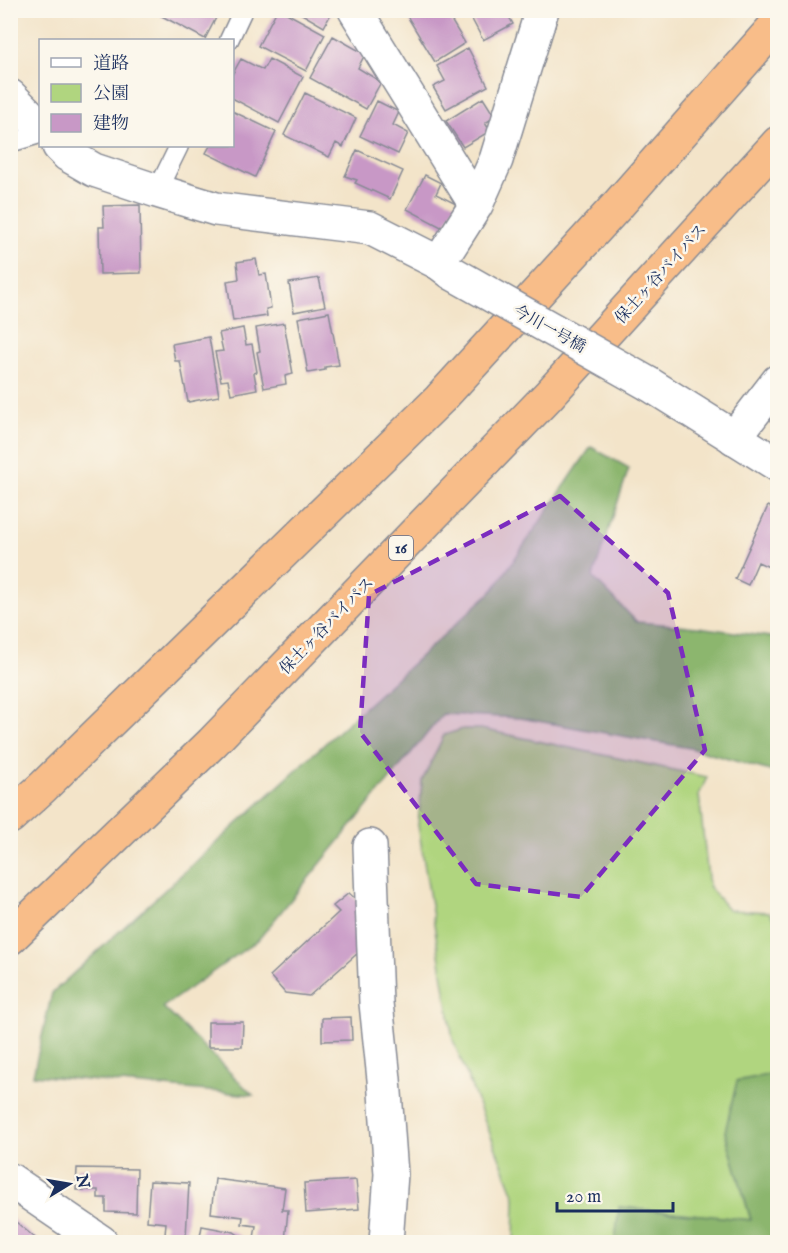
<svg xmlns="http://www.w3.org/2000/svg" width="788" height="1253" viewBox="0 0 788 1253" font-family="'IM FELL English','Noto Serif JP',serif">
<rect width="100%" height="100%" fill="#fbf7ec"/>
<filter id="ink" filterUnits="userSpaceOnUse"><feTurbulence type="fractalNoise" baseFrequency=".0167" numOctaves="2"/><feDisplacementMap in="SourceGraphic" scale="12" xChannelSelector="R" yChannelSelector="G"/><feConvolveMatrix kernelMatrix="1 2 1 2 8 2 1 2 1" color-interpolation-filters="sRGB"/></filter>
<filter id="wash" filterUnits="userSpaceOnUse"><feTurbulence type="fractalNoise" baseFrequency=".008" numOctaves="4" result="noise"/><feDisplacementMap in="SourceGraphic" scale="24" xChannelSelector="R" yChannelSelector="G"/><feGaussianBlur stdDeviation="1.35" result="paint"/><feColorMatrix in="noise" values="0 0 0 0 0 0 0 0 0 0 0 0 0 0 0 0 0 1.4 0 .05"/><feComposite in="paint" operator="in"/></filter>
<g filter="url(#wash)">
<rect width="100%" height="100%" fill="#f3e4c9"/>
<!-- green -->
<path fill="#b0d57f" stroke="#66826e" stroke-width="1.5" d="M463 729H481L707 777 699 795 709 887 729 910 769 912 777 924V1106L772 1074 725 1132 751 1220 620 1207 615 1242H514L515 1197 453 1040 418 825 422 781 444 735Z"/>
<!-- forest -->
<path fill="#8cb66e" stroke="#547266" stroke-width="1.5" d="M591 447 629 468 593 577 637 622 698 627 777 638V773L690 748 520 718 443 714 258 940 163 1007 253 1095 33 1075 52 993 494 589Z
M772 1074 778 1106 777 1242H615L619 1207 751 1220 725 1132 737 1081Z"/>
<g id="blocks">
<!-- building -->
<path fill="#c898c6" d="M159 10H220L205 39 158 14Z
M277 10H281L325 34 306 71 258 46Z
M295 10H333L324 27Z
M405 10H445L465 43 435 62 404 11Z
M467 10H515L508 15 513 24 483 40Z
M333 36 365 54 358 68 381 82 366 109 310 78Z
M468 48 488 86 446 109 433 87 445 81 437 66Z
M241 59 263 70 269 59 303 77 279 123 232 98V75Z
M305 93 356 118 343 147 336 143 329 157 284 135Z
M483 98 495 117 485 123 490 131 463 147 446 121Z
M377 101 399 112 393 125 408 133 398 154 360 136Z
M232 111 276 132 255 177 206 153 210 146H232Z
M357 150 403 171 390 199 355 183 357 180 345 176Z
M425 175 441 183 436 194 456 204 443 228 407 209Z
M140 205 141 273 100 274 99 227H104L103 206Z
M256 259 259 275 266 274 271 308 266 309 267 316 233 321 227 281 239 279 237 262Z
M319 278 325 306 294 312 289 283Z
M329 312 339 365 325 367V370L308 373 298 318Z
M284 323 293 374 285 376 286 384 264 388 257 352 260 351 256 328Z
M243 328 246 345 252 344 257 372 254 373 257 389 231 394 228 380 221 381 215 352 223 351 219 333Z
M209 337 219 396 188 402 180 361H175L172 344Z
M768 506 778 510V548L769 567 758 562 748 585 735 579Z
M349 893 364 907 367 945 309 996 285 993 270 976 339 912 333 906Z
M351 1017 352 1040 322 1041V1018Z
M208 1022H243L242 1047H208Z
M77 1168 137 1169 136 1213 106 1212V1198H98V1190H76Z
M215 1179 285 1188 282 1210H288L285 1241 254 1238 256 1226 242 1224 243 1217 211 1213Z
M356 1180 359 1209 306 1213 304 1183Z
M150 1181 189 1183 186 1237 165 1235 166 1223 147 1221Z
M10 1217 40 1242H10Z
M202 1226 234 1232 248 1242H199Z"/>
</g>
</g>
<g filter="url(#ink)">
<use href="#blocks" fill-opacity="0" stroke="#878a94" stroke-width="1.5"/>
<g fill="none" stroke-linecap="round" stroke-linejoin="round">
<defs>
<path id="service" d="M229 40 243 10
M10 143 40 134
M157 191 179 146"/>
<path id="minor" d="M355 10 476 205 439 263
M476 205 496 160 542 10
M734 438 778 381
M370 846 376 1003 384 1079 391 1174 386 1242
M10 1180 101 1242"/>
<path id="tertiary" d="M10 96 40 126
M59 146 68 155 94 170 157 191 216 209 370 228 439 263 452 273
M649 384 778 465"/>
<path id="motorway" d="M10 817 43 787 440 399 616 207 778 23
M10 938 212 743 548 396 778 143"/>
</defs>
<!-- service casing -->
<use href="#service" stroke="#878a94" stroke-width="21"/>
<!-- minor casing -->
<use href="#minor" stroke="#878a94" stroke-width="36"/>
<!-- tertiary casing -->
<use href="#tertiary" stroke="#878a94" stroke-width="36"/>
<!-- motorway casing -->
<use href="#motorway" stroke="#878a94" stroke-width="36"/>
<!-- service -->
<use href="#service" stroke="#fff" stroke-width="18"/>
<!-- minor -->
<use href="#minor" stroke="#fff" stroke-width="33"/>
<!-- tertiary -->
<use href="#tertiary" stroke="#fff" stroke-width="33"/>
<!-- motorway -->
<use href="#motorway" stroke="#f8bd89" stroke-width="33"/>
<defs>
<path id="tertiary-bridge" d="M452 273 649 384"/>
</defs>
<!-- tertiary-bridge casing -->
<use href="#tertiary-bridge" stroke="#878a94" stroke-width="36" stroke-linecap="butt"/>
<!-- tertiary-bridge -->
<use href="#tertiary-bridge" stroke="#fff" stroke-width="33"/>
</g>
</g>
<!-- marked area -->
<path fill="#7b2cbf" fill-opacity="0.2" stroke="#7b2cbf" stroke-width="4.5" stroke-dasharray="12 8" stroke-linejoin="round" d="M560 496 668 593 705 750 581 897 476 884 360 732 369 595Z"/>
<g text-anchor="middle" stroke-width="5" stroke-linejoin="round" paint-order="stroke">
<!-- shield labels -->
<rect fill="#fbf7ec" stroke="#5e6b89" stroke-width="1.5" x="389" y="536" width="24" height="24" rx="4.5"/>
<g font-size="15" font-weight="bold" fill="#1b2f5e">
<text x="401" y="553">16</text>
</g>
<!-- street labels -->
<g font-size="16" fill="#1b2f5e" stroke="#fbf7ec">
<text transform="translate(660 273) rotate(-48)" y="6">保土ヶ谷バイパス</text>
<text transform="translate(550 328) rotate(29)" y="6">今川一号橋</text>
<text transform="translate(326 625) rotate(-46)" y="6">保土ヶ谷バイパス</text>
</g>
</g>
<!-- margin -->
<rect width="788" height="1253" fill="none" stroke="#fbf7ec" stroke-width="36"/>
<!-- legend -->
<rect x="39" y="39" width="195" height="108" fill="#fbf7ec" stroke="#a1a7b3" stroke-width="1.5"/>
<rect x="51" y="58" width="30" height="9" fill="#ffffff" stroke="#a1a7b3" stroke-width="1.5"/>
<text x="93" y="69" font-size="18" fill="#1b2f5e">道路</text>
<rect x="51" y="84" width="30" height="18" fill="#b0d57f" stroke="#a1a7b3" stroke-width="1.5"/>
<text x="93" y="99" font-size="18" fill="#1b2f5e">公園</text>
<rect x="51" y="114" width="30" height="18" fill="#c898c6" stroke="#a1a7b3" stroke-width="1.5"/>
<text x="93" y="129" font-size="18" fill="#1b2f5e">建物</text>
<!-- north arrow -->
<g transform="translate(69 1184) rotate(79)" stroke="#fbf7ec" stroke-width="4.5" paint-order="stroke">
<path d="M0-4.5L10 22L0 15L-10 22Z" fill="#1b2f5e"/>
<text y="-9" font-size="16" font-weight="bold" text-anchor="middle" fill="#1b2f5e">N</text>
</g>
<!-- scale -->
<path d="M557 1202v9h116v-9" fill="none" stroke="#1b2f5e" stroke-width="3"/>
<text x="566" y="1202" font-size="18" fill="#1b2f5e" stroke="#fbf7ec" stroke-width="4.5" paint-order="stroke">20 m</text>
</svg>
